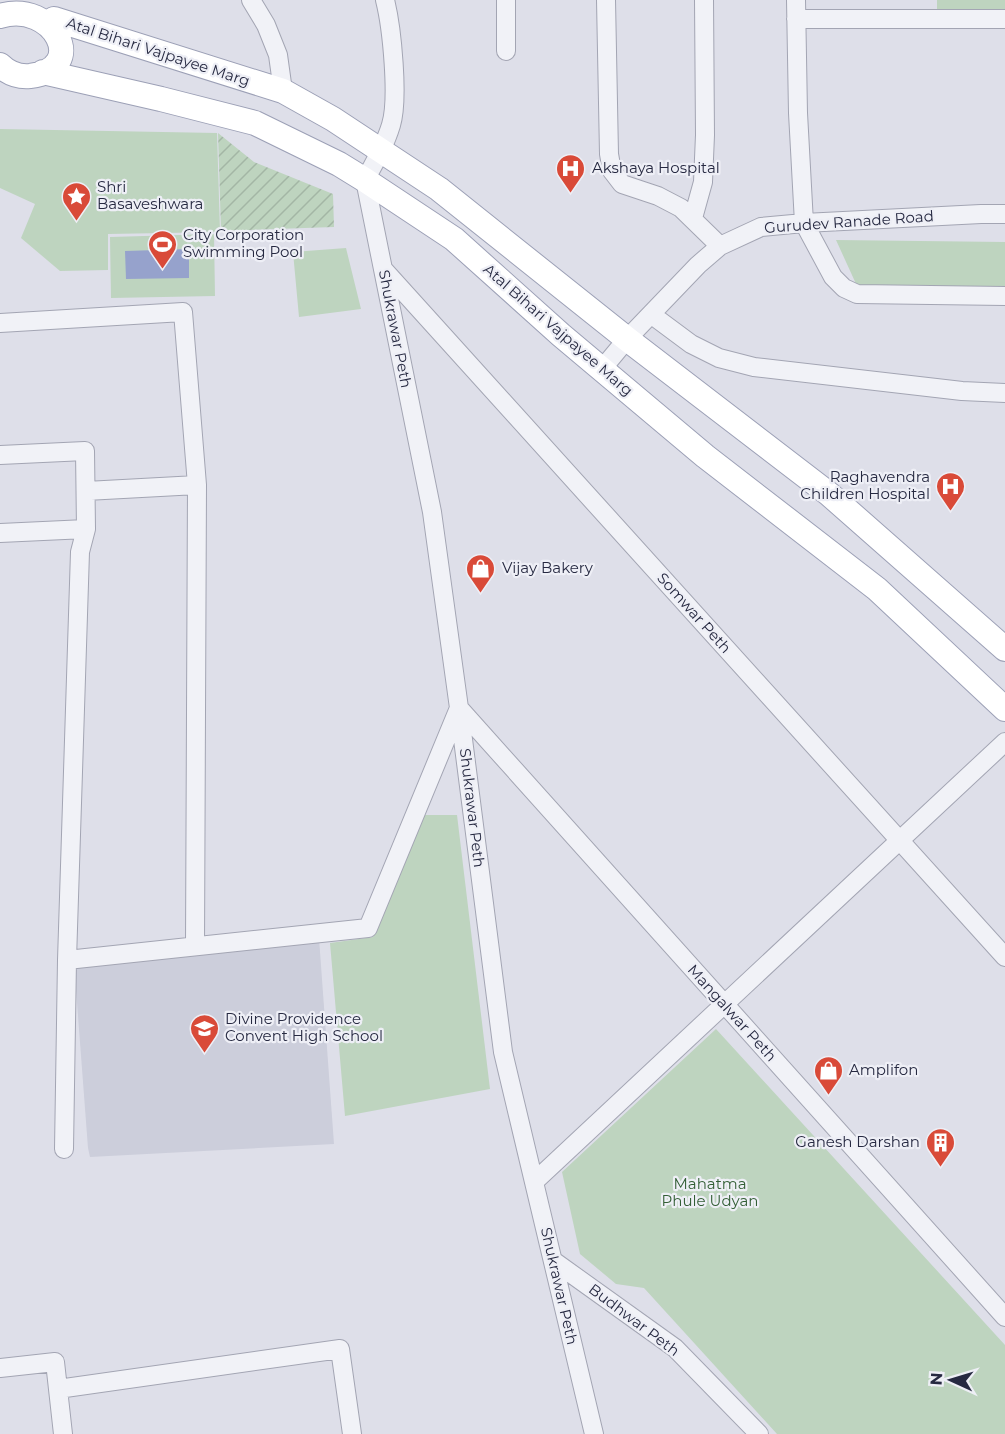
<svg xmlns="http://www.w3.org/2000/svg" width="1005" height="1434" viewBox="0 0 1005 1434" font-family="Montserrat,sans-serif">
<defs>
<pattern id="garden-furrows" width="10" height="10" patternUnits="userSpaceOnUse" patternTransform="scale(1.5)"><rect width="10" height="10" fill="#bed4bf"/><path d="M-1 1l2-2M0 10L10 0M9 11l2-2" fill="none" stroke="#a3b6a5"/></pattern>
</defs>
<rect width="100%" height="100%" fill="#dedfe9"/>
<!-- built -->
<path fill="#cccedb" d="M319 938 334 1144 90 1157 88 1148 74 963Z"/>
<!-- green -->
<path fill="#bed4bf" d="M937 0H1005V11H937Z
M0 129 217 133 220 232 108 234V270L60 271 21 238 35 204 0 188Z
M214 234 215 296 111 298 110 237Z
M836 240 1005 242V292L857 286Z
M346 248 361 309 299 317 293 252Z
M423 815H457L490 1089 345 1116 330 943 373 937Z
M716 1029 1005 1345V1434H777L644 1288 616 1284 580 1254 562 1172Z"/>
<!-- garden -->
<path fill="url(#garden-furrows)" d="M218 133 254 162 333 194 334 227 221 231Z"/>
<!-- water -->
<path fill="#96a2cc" d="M189 249V278L126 279 125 251Z"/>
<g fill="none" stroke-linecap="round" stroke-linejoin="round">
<defs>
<path id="minor" d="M251 0 266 25 278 55 283 91
M385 0C392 28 399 99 391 125 385 145 375 162 365 180L432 512 459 708 503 1052 594 1434
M506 0V51
M606 0 609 154 612 171 622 184 658 196 681 208 720 246
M796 0 798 113 804 223 833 277 844 288 857 294 1005 296
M796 19H1005
M693 218 703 182 705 135 704 0
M384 270 1005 957
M652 315 691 344 719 358 754 367 962 391 1005 393
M0 323 183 312 197 485 195 945
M602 369 627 339 698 265 720 246 761 227 804 223 981 214H1005
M0 455 85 451 86 529 80 552 67 960 64 1149
M86 491 197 485
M0 533 86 529
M67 960 368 928 459 708 1005 1317
M534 1182 1005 742
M555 1262 675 1348 759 1434
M0 1368 55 1362 63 1434
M58 1389 340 1349 352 1434"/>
<path id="major" d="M0 16C54 0 90 69 30 76 19 77 8 73 0 65
M54 19 283 91 333 119 439 189 627 339 829 494 1005 649
M43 72 161 99 255 123 339 164 365 180 454 239 561 335 705 456 877 589 1005 709"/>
</defs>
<!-- minor casing -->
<use href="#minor" stroke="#a3a5b3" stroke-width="20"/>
<!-- major casing -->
<use href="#major" stroke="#9ca0b6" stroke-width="26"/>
<!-- minor -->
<use href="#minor" stroke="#f1f2f7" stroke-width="18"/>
<!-- major -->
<use href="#major" stroke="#fff" stroke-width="24"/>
</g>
<!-- icons -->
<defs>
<symbol id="hospital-pin" viewBox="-11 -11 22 30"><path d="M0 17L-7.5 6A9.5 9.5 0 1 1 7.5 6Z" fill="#d94a38" stroke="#eeeff6"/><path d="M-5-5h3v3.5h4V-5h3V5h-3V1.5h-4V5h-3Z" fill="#fff"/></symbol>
<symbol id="sight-pin" viewBox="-11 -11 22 30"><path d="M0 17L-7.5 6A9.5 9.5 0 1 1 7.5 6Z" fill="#d94a38" stroke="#eeeff6"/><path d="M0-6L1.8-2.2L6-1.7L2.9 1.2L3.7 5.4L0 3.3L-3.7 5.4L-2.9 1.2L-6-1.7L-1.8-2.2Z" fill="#fff"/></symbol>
<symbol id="stadium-pin" viewBox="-11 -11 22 30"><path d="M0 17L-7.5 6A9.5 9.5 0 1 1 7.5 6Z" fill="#d94a38" stroke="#eeeff6"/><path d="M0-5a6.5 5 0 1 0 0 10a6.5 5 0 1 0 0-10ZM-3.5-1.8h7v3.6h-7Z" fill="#fff"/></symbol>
<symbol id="shop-pin" viewBox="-11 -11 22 30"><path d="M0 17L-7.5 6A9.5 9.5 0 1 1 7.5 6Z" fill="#d94a38" stroke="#eeeff6"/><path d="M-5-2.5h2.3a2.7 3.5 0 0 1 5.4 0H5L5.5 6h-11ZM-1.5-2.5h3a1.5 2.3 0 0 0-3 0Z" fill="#fff"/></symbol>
<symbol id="school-pin" viewBox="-11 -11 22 30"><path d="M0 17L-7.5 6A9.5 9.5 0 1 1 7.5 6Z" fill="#d94a38" stroke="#eeeff6"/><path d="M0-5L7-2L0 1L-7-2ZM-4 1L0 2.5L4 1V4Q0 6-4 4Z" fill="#fff"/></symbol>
<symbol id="building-pin" viewBox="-11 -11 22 30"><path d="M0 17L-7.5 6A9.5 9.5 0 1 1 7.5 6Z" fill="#d94a38" stroke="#eeeff6"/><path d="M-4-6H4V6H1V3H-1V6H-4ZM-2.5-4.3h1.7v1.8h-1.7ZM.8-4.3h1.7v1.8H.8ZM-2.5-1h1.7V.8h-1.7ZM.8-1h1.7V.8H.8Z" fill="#fff"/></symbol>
</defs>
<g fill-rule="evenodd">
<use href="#hospital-pin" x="554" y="152" width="33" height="45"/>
<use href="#sight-pin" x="60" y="180" width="33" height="45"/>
<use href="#stadium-pin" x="146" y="228" width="33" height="45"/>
<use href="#hospital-pin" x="934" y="470" width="33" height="45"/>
<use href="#shop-pin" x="464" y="552" width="33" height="45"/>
<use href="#school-pin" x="188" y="1012" width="33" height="45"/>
<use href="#shop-pin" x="812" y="1054" width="33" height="45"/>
<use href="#building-pin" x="924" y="1126" width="33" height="45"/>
</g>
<g text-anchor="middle" stroke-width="4.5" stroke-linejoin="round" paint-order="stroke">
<!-- street labels -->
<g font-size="15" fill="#262941" stroke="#eeeff6">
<text transform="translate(158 52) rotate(18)" y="5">Atal Bihari Vajpayee Marg</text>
<text transform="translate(849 222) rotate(-4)" y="5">Gurudev Ranade Road</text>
<text transform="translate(395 329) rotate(79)" y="5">Shukrawar Peth</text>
<text transform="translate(558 330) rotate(41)" y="5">Atal Bihari Vajpayee Marg</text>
<text transform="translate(694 613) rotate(48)" y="5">Somwar Peth</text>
<text transform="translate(472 808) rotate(83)" y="5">Shukrawar Peth</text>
<text transform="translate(732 1013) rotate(48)" y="5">Mangalwar Peth</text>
<text transform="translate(559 1286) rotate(77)" y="5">Shukrawar Peth</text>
<text transform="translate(634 1320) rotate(37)" y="5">Budhwar Peth</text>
</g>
<!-- poi labels -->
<g font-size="15" fill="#262941" stroke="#eeeff6" text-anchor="start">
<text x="592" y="173">Akshaya Hospital</text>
<text x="97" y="192">Shri<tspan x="97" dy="17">Basaveshwara</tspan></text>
<text x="183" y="240">City Corporation<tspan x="183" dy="17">Swimming Pool</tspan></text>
<text x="930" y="482" text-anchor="end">Raghavendra<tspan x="930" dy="17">Children Hospital</tspan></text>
<text x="502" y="573">Vijay Bakery</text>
<text x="225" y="1024">Divine Providence<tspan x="225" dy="17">Convent High School</tspan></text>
<text x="849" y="1075">Amplifon</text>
<text x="920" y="1147" text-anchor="end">Ganesh Darshan</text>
</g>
<!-- park labels -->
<g font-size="15" fill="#325e35" stroke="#eeeff6">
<text x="710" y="1189">Mahatma<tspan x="710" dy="17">Phule Udyan</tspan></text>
</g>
</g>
<!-- north arrow -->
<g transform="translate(951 1380) rotate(274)" stroke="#eeeff6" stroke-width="4.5" paint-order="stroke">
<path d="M0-4.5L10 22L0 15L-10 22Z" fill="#262941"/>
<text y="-9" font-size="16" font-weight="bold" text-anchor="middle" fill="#262941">N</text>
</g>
</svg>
